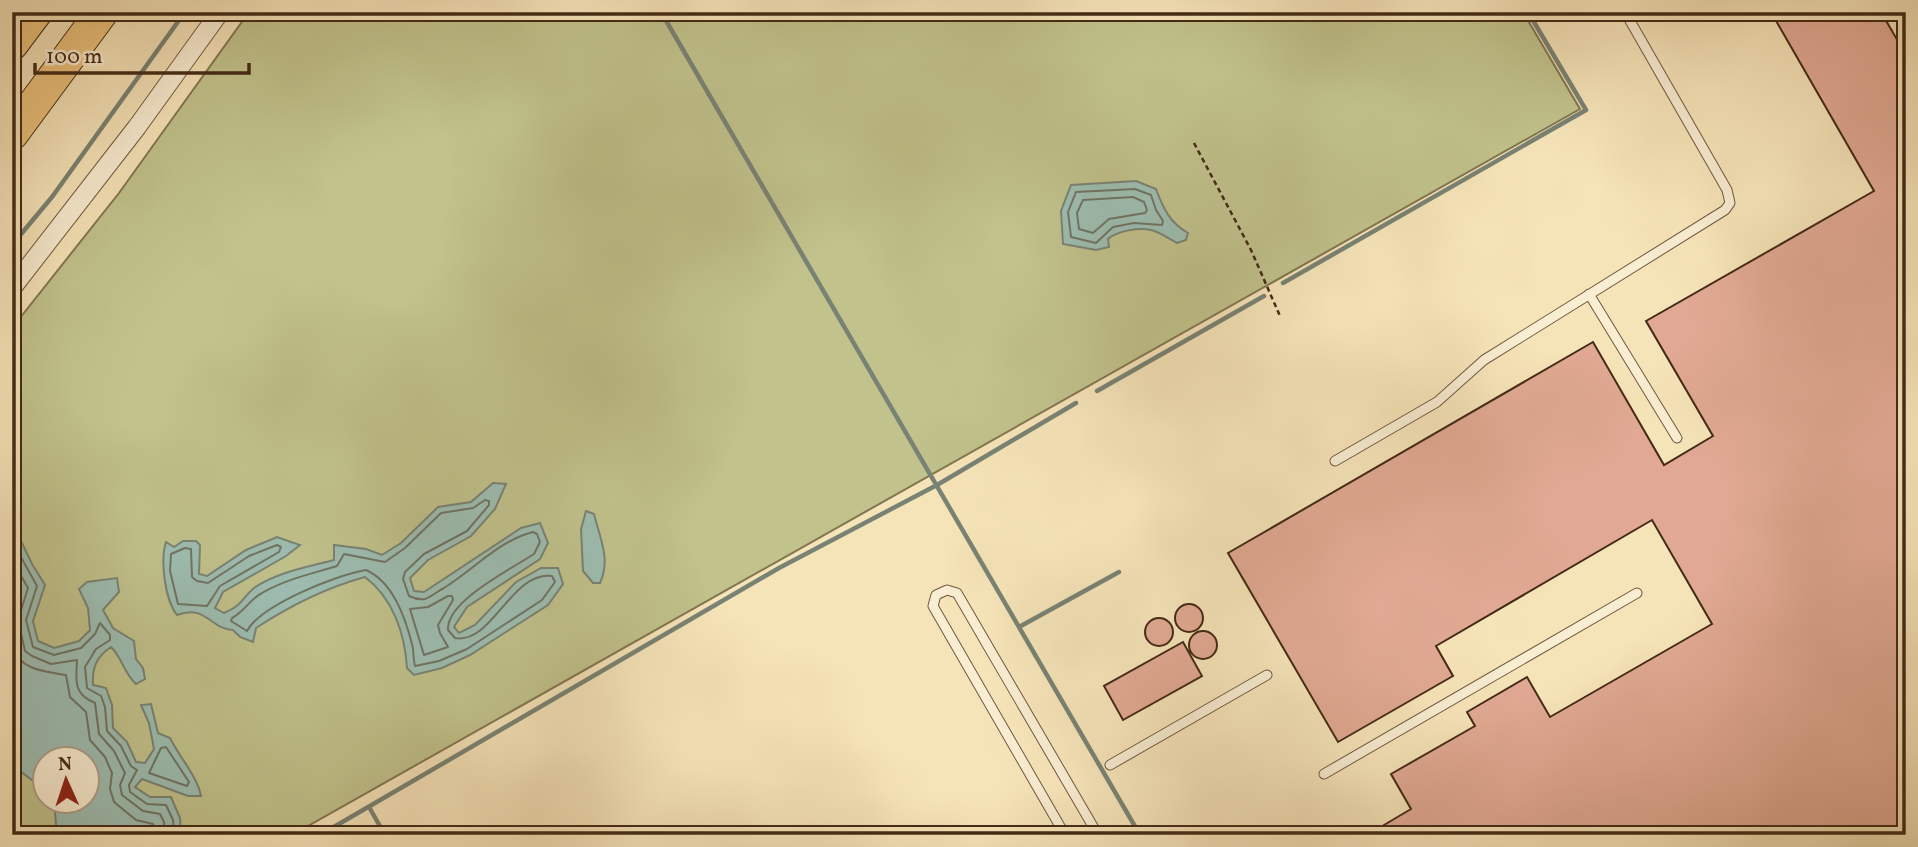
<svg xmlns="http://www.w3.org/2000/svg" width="1918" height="847" viewBox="0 0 1918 847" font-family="Vollkorn,serif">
<rect width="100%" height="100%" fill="#f6e4b9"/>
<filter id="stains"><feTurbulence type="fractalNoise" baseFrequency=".00286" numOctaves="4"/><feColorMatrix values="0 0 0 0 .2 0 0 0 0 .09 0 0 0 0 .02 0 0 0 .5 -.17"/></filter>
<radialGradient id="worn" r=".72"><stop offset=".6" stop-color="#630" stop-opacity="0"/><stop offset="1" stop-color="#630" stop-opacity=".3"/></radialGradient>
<!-- green -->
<path fill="#c1c28c" stroke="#827651" stroke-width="2" fill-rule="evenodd" d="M249 12H1523L1580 109 292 835H12V328L119 193ZM46 760H88V802H46Z"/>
<!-- water -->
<path fill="#9dbeb2" stroke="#798374" stroke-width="2" d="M1136 181 1156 189C1163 208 1170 223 1188 233L1186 240 1177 243C1169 239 1160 232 1151 230 1139 227 1117 231 1108 239L1109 247 1096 250 1063 244 1061 211 1071 185Z
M493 483 506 484 495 509 471 536 428 560 410 578 414 591 424 592 521 528 540 523 548 543 540 559 467 607 454 627 459 633 475 625 516 582 541 568H558L563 584 548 605 470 655 442 668 414 675 407 668C405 634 393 598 365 577 325 588 291 605 256 628L253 642 240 637 233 630C210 629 206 604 177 615 165 600 160 561 166 542L174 547 183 541H196L200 545 199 574 207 576 246 550 277 537 300 545 286 556 223 592 215 608 224 613C243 605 241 599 254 588 277 572 308 567 334 560V545L366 549 382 555 401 543 438 507 471 502Z
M586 511 594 514C600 539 611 559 600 583H593L583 571 581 529Z
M21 541 32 564 45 585 33 621 38 641 54 648 79 641 90 630 88 608 79 589 87 582 117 578 119 592 103 610 113 628 134 641 136 659 143 668 145 679 136 684C123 672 123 659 111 647 96 657 92 668 93 685L106 688 112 705 113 728 127 742 136 762 145 763 154 749 149 723 141 705 151 704 158 733 170 738C180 758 197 776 201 796H188L142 779 135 787 150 797H171L180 818 181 835H57L54 802H88V760H46L45 790 20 771 12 760V542Z"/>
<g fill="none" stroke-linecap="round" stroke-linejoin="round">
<!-- shore -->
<path stroke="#707464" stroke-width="2" d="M1135 189 1151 195 1156 210 1163 221 1162 225 1134 223 1113 227 1096 243 1071 237 1068 212 1076 192Z
M1133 197 1144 202 1147 210 1145 213 1109 219 1093 233 1079 229 1077 213 1083 200Z
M485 500 489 501V505L467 531 424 554 405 572 403 579 409 596C413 598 419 600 425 599 431 597 438 591 444 588 473 570 500 540 533 532L537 534 540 542 534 554C513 568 446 601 448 630L455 638C492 645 511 571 552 576L555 582 542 600 467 649 439 661 415 666C413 659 414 651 412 644 405 617 393 582 366 570 336 575 261 605 247 631L231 621 232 618C245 611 250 599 262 593 286 579 311 574 337 566L344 554 385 562 405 548 441 513 473 508Z
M277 545 281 547 279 552 220 586 207 606 178 604 170 571 171 554 185 548 191 549 192 577 197 581 208 583 249 556Z
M12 548 17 550 37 586 26 620 33 647 54 655 81 648 95 634 100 623 110 635V640L96 649 85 667 87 688 101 696 105 707 107 731 121 746 131 766 137 770 129 785 130 792 147 804 166 805 173 820 174 835
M12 560 28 588 18 620 25 651 32 656 51 664 77 660C76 681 73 694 95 703L99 734 114 751 125 773 120 785 122 795 143 811 160 814 164 822 165 835
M448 596H452L453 600 438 625 440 633 448 647 424 655 410 609 428 607Z
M12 648C22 671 45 671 66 675L70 697 86 712 90 740 105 757 112 773 110 789 114 802 136 820 153 824 155 835
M166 747 189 782 187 786 149 773 161 748Z"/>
<!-- stream -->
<path stroke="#798374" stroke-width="4.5" d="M661 12 1140 835
M12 245 52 197 185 12
M1283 283 1586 110 1528 12
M1097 391 1264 296
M1019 627 1119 572
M369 807 385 835
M320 835 779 568 937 485 1076 403"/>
</g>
<!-- building -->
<path fill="#e1a993" stroke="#432a16" stroke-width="2" d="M1771 12H1881L1906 55V835H1390L1384 825 1411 809 1391 774 1475 726 1467 712 1527 677 1550 717 1712 624 1652 520 1436 646 1453 676 1338 742 1228 553 1593 342 1664 465 1713 436 1646 321 1874 191Z
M1175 618a14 14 0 1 1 28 0a14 14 0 1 1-28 0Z
M1145 632a14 14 0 1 1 28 0a14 14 0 1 1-28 0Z
M1189 645a14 14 0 1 1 28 0a14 14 0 1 1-28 0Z
M1183 642 1202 676 1123 720 1104 686Z"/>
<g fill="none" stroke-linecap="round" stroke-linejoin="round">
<defs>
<path id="lane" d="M1589 294 1677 438
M1335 461 1437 402 1484 360 1725 210 1730 203 1727 190 1625 12
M1110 765 1267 675
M1324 774 1637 593
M1065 835 933 606 936 595 947 590 957 593 1098 835"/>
<path id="street" d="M12 288 137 127 220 12"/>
<path id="highway" d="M12 44 36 12
M12 134 102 12"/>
</defs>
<!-- lane casing -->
<use href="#lane" stroke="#70583f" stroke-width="11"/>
<!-- street casing -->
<use href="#street" stroke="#70583f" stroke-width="20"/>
<!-- highway casing -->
<use href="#highway" stroke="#432a16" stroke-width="34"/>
<!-- path -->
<path stroke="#432a16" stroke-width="2.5" stroke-dasharray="5 3.5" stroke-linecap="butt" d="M1194 143 1251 250 1280 316"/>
<!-- lane -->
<use href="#lane" stroke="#f9edd2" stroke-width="9"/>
<!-- street -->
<use href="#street" stroke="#f9edd2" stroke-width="18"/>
<!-- highway -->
<use href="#highway" stroke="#ebc27c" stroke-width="32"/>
</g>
<!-- margin -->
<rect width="1918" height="847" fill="none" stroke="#f6e4b9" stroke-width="42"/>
<rect x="14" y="14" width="1890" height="819" fill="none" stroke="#432a16" stroke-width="3.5"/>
<rect x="21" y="21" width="1876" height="805" fill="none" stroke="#432a16" stroke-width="2"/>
<!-- north arrow -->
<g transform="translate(66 780) rotate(357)"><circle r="33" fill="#f9edd2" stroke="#b09f87" stroke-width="2"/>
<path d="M0-5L12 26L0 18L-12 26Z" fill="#8f2418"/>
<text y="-10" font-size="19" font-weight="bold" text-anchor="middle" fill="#432a16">N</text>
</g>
<!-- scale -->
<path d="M35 63v10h214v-10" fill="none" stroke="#432a16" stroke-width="3.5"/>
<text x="46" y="63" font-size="21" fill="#432a16" stroke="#f9edd2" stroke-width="5" paint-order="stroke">100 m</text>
<rect width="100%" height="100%" filter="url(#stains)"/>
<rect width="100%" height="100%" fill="url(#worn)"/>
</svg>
